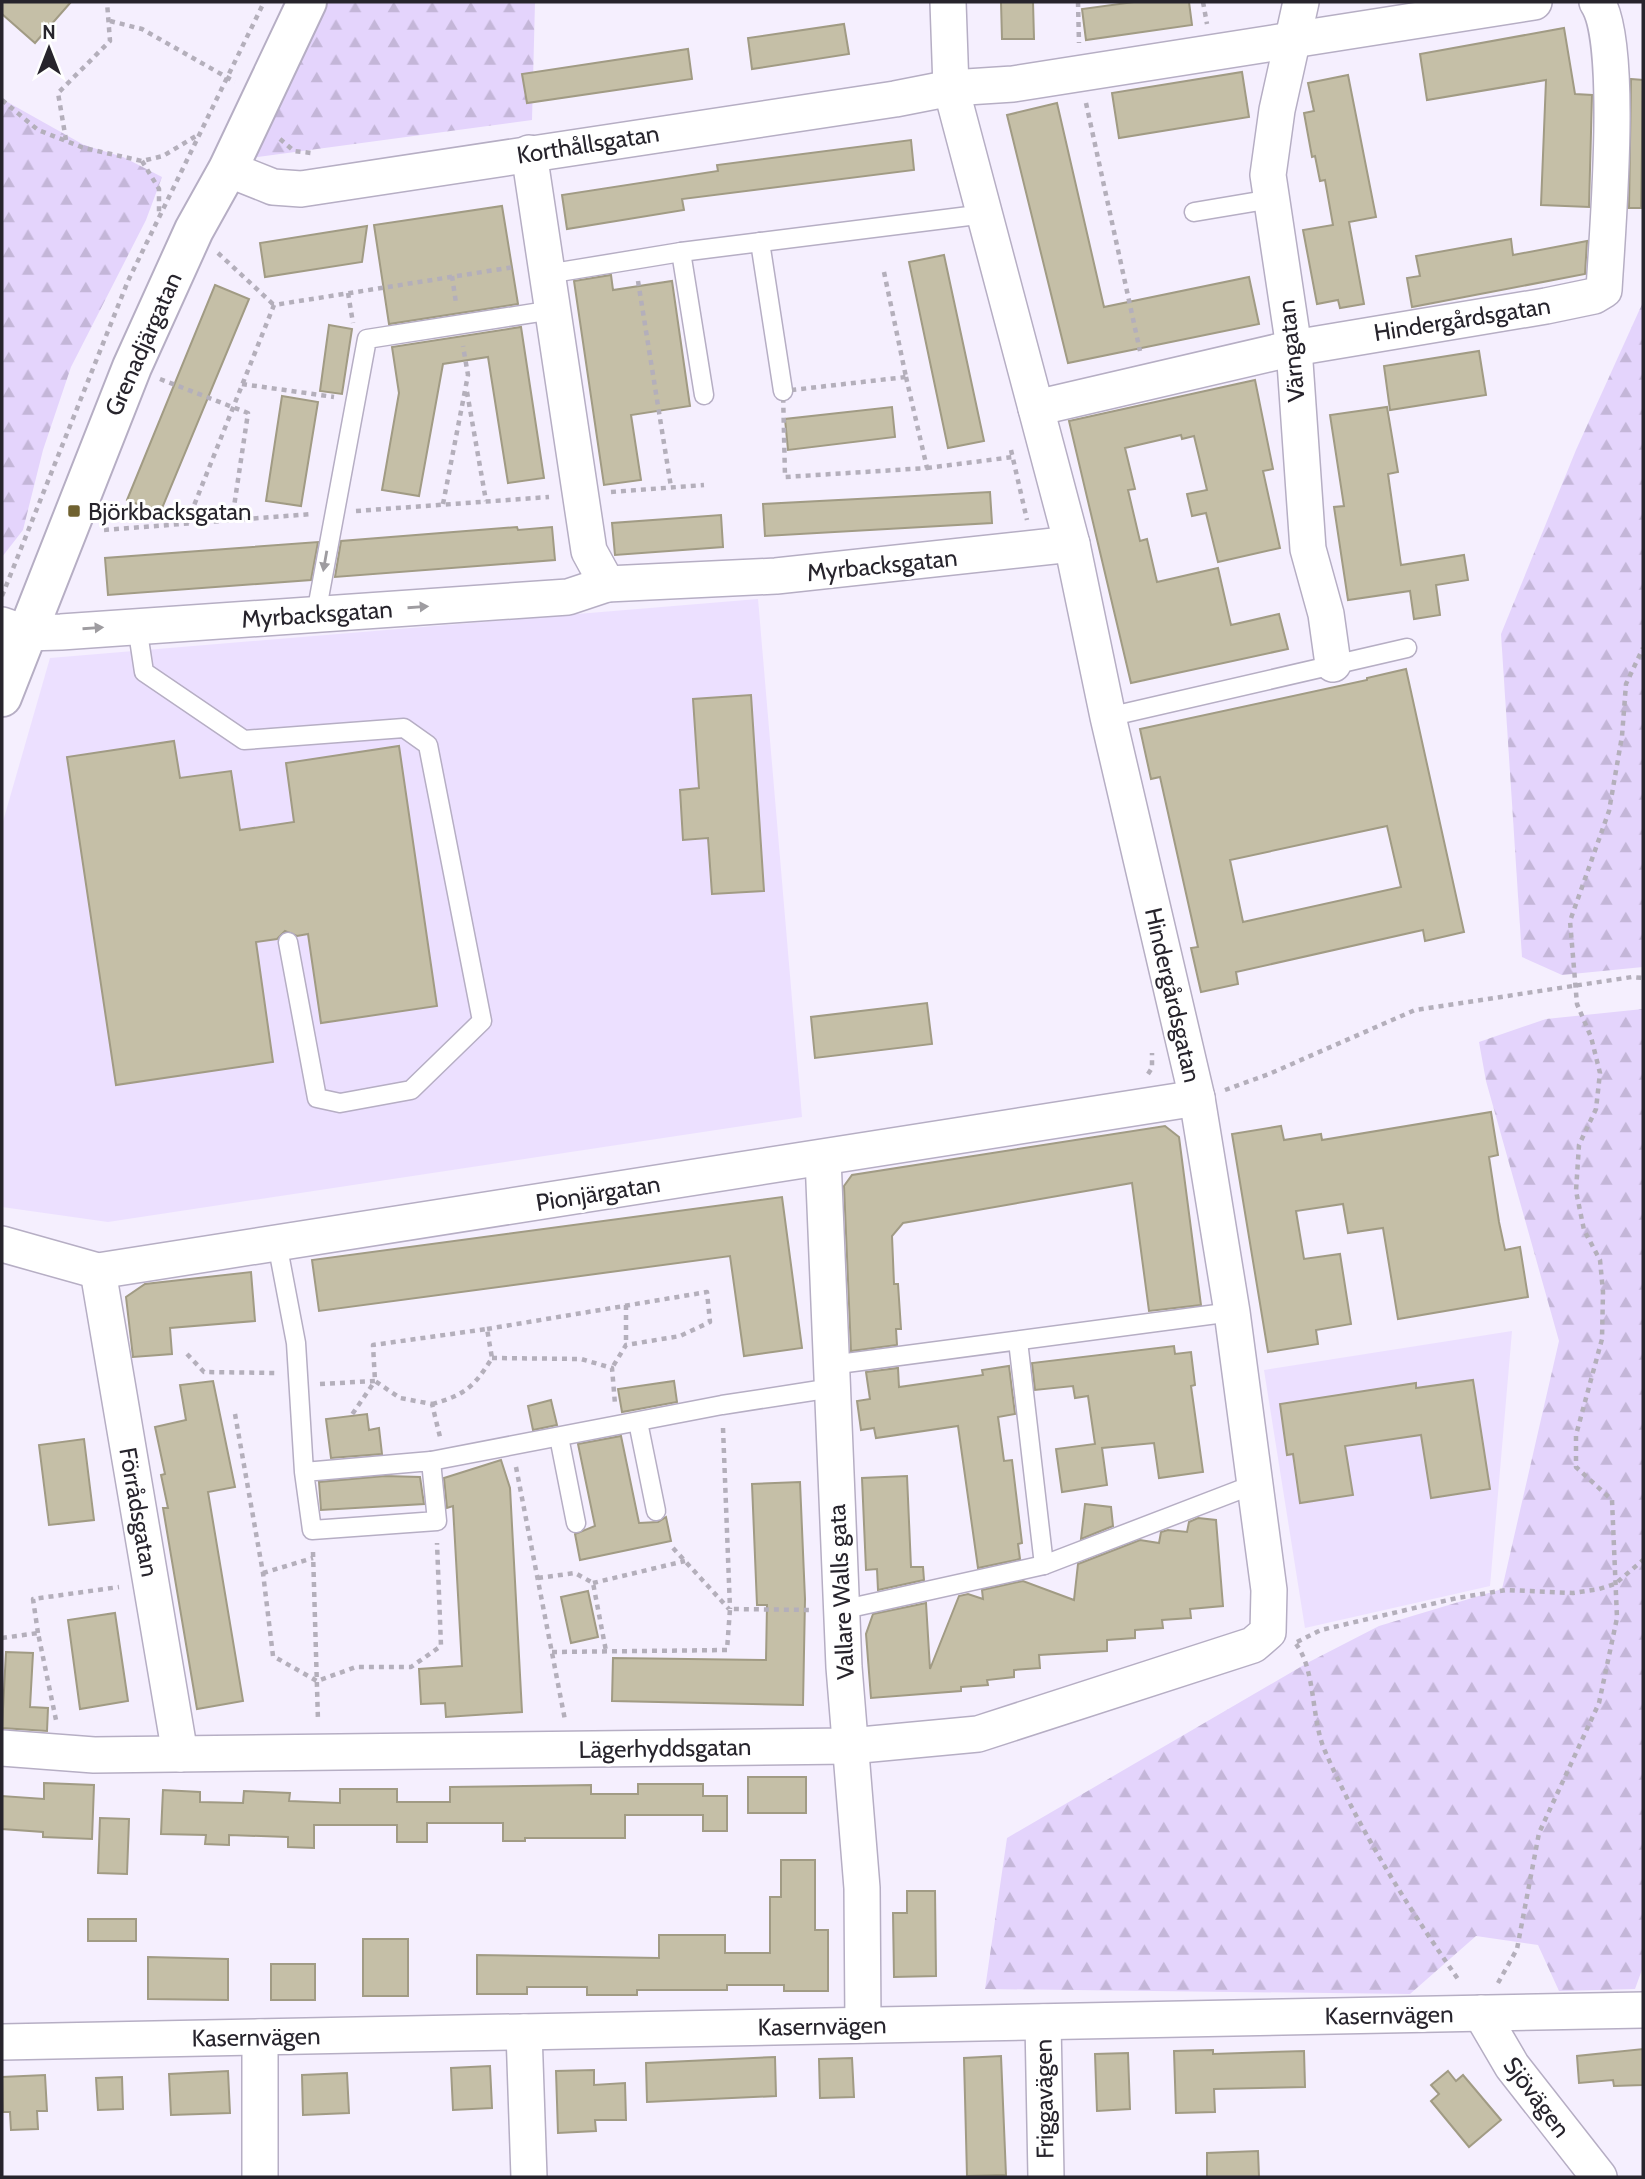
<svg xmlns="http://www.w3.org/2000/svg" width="1645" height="2179" viewBox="0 0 1645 2179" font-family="Cabin,sans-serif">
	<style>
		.built { fill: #ece0ff }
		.forest { fill: url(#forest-firs) }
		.building { fill: #c5bfa7; stroke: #a19b84; stroke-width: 2; fill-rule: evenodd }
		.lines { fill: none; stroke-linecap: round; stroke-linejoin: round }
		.service-casing { stroke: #b6aec4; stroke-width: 21 }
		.minor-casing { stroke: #b6aec4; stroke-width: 38 }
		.tertiary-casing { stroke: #b6aec4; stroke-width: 42 }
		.path { stroke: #b4afbb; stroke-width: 4.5; stroke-dasharray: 5 5; stroke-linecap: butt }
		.service { stroke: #fff; stroke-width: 18 }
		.minor { stroke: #fff; stroke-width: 35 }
		.tertiary { stroke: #fff; stroke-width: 38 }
		.oneway { fill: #9e9ca0 }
		.poi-dot { fill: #706230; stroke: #fff; stroke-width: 2.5 }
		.labels { text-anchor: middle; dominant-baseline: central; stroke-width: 6; stroke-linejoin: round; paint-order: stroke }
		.street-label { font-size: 24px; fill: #27242c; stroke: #fff }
		.poi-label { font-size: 24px; fill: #27242c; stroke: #fff; text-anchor: start }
	</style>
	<defs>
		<pattern id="forest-firs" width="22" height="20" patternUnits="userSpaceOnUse" patternTransform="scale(1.75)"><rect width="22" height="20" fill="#e4d4fc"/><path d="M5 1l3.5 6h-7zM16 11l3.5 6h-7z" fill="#c4b6d8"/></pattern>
	</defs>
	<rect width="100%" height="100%" fill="#f5effe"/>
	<g class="built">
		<path d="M758,599l44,518 -694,105 -106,-15v-382l48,-167z"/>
		<path d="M1512,1331l-22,255 -185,42 -41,-258z"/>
	</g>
	<g class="forest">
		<path d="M318,2h217l-3,118 -289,39z"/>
		<path d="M2,99l82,46 39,12 39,20 -16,43 -75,147 -28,83 -20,80 -21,27z"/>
		<path d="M1643,302v665l-81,8 -40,-18 -21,-323 75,-184z"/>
		<path d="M1643,1009v958l-8,22 -76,2 -21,-46 -62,-9 -66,58 -425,-5 22,-151 302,-176 70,-36 123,-37 57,-248 -73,-260 -7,-39 67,-23z"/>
	</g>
	<g class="building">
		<path d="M2,2h69l-36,41 -33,-29z"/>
		<path d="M1001,2h32l1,37h-32z"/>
		<path d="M1134,2h55l3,23 -106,15 -4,-31z"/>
		<path d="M844,24l5,30 -97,15 -4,-31z"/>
		<path d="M1564,28l11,66 17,1 -3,112 -48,-2 5,-125 -119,20 -7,-46z"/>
		<path d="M688,49l4,30 -165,24 -5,-29z"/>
		<path d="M1242,72l7,45 -130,21 -7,-45z"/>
		<path d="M1348,75l28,142 -27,5 15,82 -24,4 -2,-8 -21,4 -14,-74 30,-5 -8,-45 -5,1 -5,-25 -3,1 -8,-44 10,-2 -6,-28z"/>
		<path d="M1631,79l12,1 -2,128h-12z"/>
		<path d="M1057,103l47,204 145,-30 10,47 -191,39 -61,-248z"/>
		<path d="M911,140l3,30 -232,29 2,11 -117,19 -5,-34 156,-24 -1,-6z"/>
		<path d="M502,206l16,98 -129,20 -15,-99z"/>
		<path d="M367,226l-5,36 -97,15 -5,-34z"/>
		<path d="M1511,239l2,16 74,-14 -2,33 -173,33 -5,-29 13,-2 -4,-20z"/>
		<path d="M944,255l40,186 -36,7 -39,-186z"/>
		<path d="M611,275l2,15 59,-9 18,125 -59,9 10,65 -37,5 -30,-204z"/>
		<path d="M215,285l34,14 -89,214 -33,-13z"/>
		<path d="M329,325l23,4 -10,65 -22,-3z"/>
		<path d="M521,327l23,151 -36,5 -20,-126 -45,7 -24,132 -37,-6 17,-97 -7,-46z"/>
		<path d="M1479,351l7,44 -96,15 -6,-44z"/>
		<path d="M1255,380l18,89 -10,2 17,77 -62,14 -12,-49 -14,3 -5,-22 20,-4 -13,-54 -12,3 -1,-4 -56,13 10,41 -7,1 12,51 7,-2 10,43 61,-14 13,57 48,-11 9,35 -157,34 -62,-262z"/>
		<path d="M282,396l36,6 -17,104 -35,-5z"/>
		<path d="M892,407l3,30 -107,13 -3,-31z"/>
		<path d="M1387,407l11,65 -10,2 13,91 63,-10 4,25 -32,5 4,30 -26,4 -4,-28 -62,9 -14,-93 10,-1 -14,-91z"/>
		<path d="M990,492l2,31 -227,13 -2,-32z"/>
		<path d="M721,515l2,32 -108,8 -3,-32z"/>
		<path d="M517,527l1,3 34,-3 3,33 -220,17 6,-36z"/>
		<path d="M318,542l-7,38 -203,15 -3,-37z"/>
		<path d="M1406,669l58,263 -39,9 -2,-11 -187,42 2,12 -37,8 -10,-44 7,-1 -38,-170 -9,2 -11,-50 227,-49v-2zM1387,826l14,61 -158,35 -13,-62z"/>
		<path d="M751,695l13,196 -52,3 -4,-56 -25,2 -3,-50 19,-2 -6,-89z"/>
		<path d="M174,741l6,37 51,-7 9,59 54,-8 -8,-59 113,-17 38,260 -116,17 -13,-89 -11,2 -12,-5 -8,8 -21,3 17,120 -157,23 -49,-328z"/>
		<path d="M927,1003l5,41 -117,14 -4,-41z"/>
		<path d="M1491,1112l7,43 -9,2 10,65 6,28 15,-3 8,50 -130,22 -15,-91 -35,5 -5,-29 -47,7 8,48 36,-5 11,70 -35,6 2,14 -50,8 -36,-218 49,-8 3,14 37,-6 1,6z"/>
		<path d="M1165,1126l14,11 22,168 -52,6 -17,-128 -229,40 -11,13 2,48h4l3,45h-5l1,16 -46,6 -7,-165 8,-11z"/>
		<path d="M782,1197l20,151 -58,8 -14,-100 -411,55 -7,-51z"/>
		<path d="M251,1272l4,49 -85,7 2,26 -39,3 -7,-60 19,-13z"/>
		<path d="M1174,1346l1,8 16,-2 4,33 -4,1 12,86 -44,6 -5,-35 -52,5 5,37 -45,7 -6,-43 39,-5 -7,-48 -13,2 -2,-12 -38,4 -3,-27z"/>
		<path d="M1009,1366l6,48 -17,3 6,44 8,-1 10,83 -4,1 2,15 -42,9 -20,-142 -82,12 -2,-10 -13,2 -4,-29 13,-2 -4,-27 32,-4 1,19 84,-12 -1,-5z"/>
		<path d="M1473,1380l17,109 -59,9 -10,-63 -76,11 8,49 -53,8 -7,-49 -6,1 -7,-51 136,-21v5z"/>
		<path d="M213,1381l22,106 -27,5 35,209 -46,8 -34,-201h5l-7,-33 4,-1 -10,-47 31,-7 -6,-35z"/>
		<path d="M674,1381l3,21 -55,10 -4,-23z"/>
		<path d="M551,1400l6,25 -24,5 -5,-24z"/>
		<path d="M367,1414l2,16 10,-2 3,26 -51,4 -5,-39z"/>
		<path d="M621,1436l18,87 19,-1 8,-5 5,24 -91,19 -5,-26 20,-8 -17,-82z"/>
		<path d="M84,1439l10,81 -45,5 -10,-80z"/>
		<path d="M501,1460l9,28 12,224 -76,5 -1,-14 -24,1 -2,-35 43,-3 -9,-160 -6,2 -3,-30z"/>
		<path d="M385,1476l35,1 4,27 -103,6 -2,-28z"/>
		<path d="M907,1476l4,91h12l1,13 -46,10 -1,-21 -11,1 -4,-92z"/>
		<path d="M800,1482l5,117 -2,106 -191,-4 1,-43 153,2 1,-55h-10l-5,-121z"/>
		<path d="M1085,1504l26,3 2,19 -32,13z"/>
		<path d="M1198,1518l18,2 7,86 -33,3 1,9 -29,2 1,8 -28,2v8l-28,2v11l-68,4 1,13 -26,2v7l-27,3 1,5 -27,2v4l-90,7 -5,-64 7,-20 53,-11 4,66 29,-73 9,-2 15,5 -1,-9 41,-9 51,19 4,-36 62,-24 19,3 2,-11 7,-2 19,2 2,-10z"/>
		<path d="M588,1591l10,46 -27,6 -10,-46z"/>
		<path d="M115,1613l13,88 -48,8 -12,-89z"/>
		<path d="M6,1652l27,1 -3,54 18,1 -1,23 -45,-3z"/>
		<rect x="748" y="1777" width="58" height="36"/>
		<path d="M44,1783l50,2 -2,54 -49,-2v-5l-41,-3v-33l42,3z"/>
		<path d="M638,1784h65v12h24v35h-24v-16h-78v23h-100v3h-22v-18h-76v19h-30v-17h-83v23l-26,-1v-10l-59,-2v10l-24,-1 1,-9 -45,-1 2,-44 37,2v10l43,1 1,-12 46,2 -1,8 51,2v-14h57v13h53v-15l141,-2v9h47z"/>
		<path d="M100,1818l29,1 -2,55 -29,-1z"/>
		<path d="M781,1860h34v70h13v61h-44v-6h-57v5h-90v5h-50v-8h-60v7h-50v-39l182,3v-23h66v18h45v-56h11z"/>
		<path d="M907,1891h28l1,85 -42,1 -1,-64h14z"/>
		<rect x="88" y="1919" width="48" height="22"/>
		<rect x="363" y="1939" width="45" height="57"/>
		<path d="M148,1957l80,2v41l-80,-1z"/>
		<rect x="271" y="1964" width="44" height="36"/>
		<path d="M1643,2049v36l-29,1 -1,-6 -34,3 -2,-27z"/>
		<path d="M1213,2050v4l91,-3 1,36 -91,2 1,23 -39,1 -2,-62z"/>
		<path d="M1128,2053l2,56 -33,2 -2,-57z"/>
		<path d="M1001,2056l5,119 -39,1 -3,-118z"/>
		<path d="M775,2057l1,39 -129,6 -1,-39z"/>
		<path d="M852,2058l2,39 -34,1 -1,-39z"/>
		<path d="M490,2066l2,42 -39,2 -2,-42z"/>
		<path d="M594,2070v15l31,-2 1,37h-31l1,11 -38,2 -2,-62z"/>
		<path d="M228,2071l2,42 -59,2 -2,-41z"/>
		<path d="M1448,2071l8,10 7,-6 38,45 -32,27 -38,-46 8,-7 -8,-9z"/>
		<path d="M347,2073l2,40 -46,2 -1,-40z"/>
		<path d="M45,2075l2,36h-10l1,18 -27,1 -1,-18h-7l-1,-35z"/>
		<path d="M122,2077l1,32 -25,1 -2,-32z"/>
		<path d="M1258,2151l1,26h-52v-24z"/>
	</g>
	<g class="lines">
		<g class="service-casing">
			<g id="service">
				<path d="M1194,212l77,-13"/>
				<path d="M760,242l23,149"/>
				<path d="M681,252l304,-38"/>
				<path d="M547,274l134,-22 23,143"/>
				<path d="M316,614l51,-275 186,-29"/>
				<path d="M137,626l7,46 100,68 160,-12 24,17 54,276 -71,69 -71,13 -23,-5 -29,-156"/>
				<path d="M1108,717l299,-69"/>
				<path d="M277,1243l19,100 8,129 127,-11 6,60 -125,9 -8,-58"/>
				<path d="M1018,1341l26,224"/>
				<path d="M831,1365l401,-53"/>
				<path d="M638,1422l18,89"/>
				<path d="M559,1437l17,86"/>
				<path d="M431,1461l291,-56 110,-17"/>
				<path d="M841,1610l203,-45 211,-81"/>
			</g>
		</g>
		<g class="minor-casing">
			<g id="minor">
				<path d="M1301,2l-24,108 -9,65 26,173 14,201 18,65 7,50"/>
				<path d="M529,153l60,398 18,33 169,-8 296,-32"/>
				<path d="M228,169l45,18 28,2 594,-90 56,-11 62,-4 521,-82"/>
				<path d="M1036,408l258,-60 252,-42 48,-10 10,-6c3,-55 20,-248 -7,-288"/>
				<path d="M2,625l23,8 36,-1 507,-35 39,-13"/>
				<path d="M823,1158l21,509 18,221 1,137"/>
				<path d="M2,1244l96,27 1099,-173"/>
				<path d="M98,1271l82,483"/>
				<path d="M2,1748l92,7 756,-9 128,-12 275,-89 15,-13 1,-42 -37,-278 -35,-214 -89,-381 -36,-173 -121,-456 -3,-86"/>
				<path d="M1481,2013l31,53 87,111"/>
				<path d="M1043,2022l3,155"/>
				<path d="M524,2032l5,145"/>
				<path d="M260,2037v140"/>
				<path d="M2,2042l1641,-32"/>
			</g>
		</g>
		<g class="tertiary-casing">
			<path id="tertiary" d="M2,697l130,-330 62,-137 34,-61 79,-167"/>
		</g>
		<g class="path">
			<path d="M1078,2l1,41"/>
			<path d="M1203,2l4,22"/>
			<path d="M110,21l32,8 93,53"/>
			<path d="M2,100l36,30 46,18 58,13 21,-5 33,-20"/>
			<path d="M1086,103l54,248"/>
			<path d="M280,139l14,12 17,2"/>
			<path d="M66,140l-8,-47 52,-52 -3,-39"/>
			<path d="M142,161l17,28v23"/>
			<path d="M218,253l56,52"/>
			<path d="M884,272l22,105"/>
			<path d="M452,276l4,27"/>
			<path d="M638,281l33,206"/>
			<path d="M348,293l5,30"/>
			<path d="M906,377l21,91 -142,9 -2,-86z"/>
			<path d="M160,379l88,34 -16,107"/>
			<path d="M242,384l92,13"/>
			<path d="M467,392l19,109"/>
			<path d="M1011,450l16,70"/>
			<path d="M927,468l86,-11"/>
			<path d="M611,492l93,-7"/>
			<path d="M443,504l25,-129 -5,-29"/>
			<path d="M356,511l193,-14"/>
			<path d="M187,523l87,-218 240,-38"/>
			<path d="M104,530l208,-16"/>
			<path d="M2,596l126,-315 136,-279"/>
			<path d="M1148,1074l4,-6v-15"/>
			<path d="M1225,1090l44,-16 146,-64 217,-33 11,1"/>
			<path d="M626,1305v40"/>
			<path d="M487,1329l220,-37 3,30 -30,14 -54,9 -14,23"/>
			<path d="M187,1354l17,18 73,1"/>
			<path d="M492,1358l89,1 31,9 3,36"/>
			<path d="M320,1384l55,-3 -24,35"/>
			<path d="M432,1404c33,-9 42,-17 60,-46l-5,-29 -114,16 2,36 25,17 32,6 8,33"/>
			<path d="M235,1414l28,159 10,83 44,25 39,-14h55l30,-21 -4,-103"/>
			<path d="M723,1428l7,181"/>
			<path d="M516,1467l49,253"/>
			<path d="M673,1548l56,61"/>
			<path d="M313,1552l5,169"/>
			<path d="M263,1573l50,-15"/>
			<path d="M538,1578l37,-5 18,10 13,68"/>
			<path d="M593,1583l92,-22"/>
			<path d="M38,1633l-5,-34 86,-12"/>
			<path d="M2,1638l36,-5 18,87"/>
			<path d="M1297,1642l24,-12 136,-32 49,-8 67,3 26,-4 16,-5 28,-24"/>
			<path d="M1296,1644c20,26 15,76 29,107 35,81 85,159 135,231"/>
			<path d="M552,1652l175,-2 3,-41 80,1"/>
			<path d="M1498,1983l19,-34 22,-116 60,-130 18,-85 -5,-118 -36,-33v-32l26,-96 1,-47 -3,-32 -16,-30 -8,-39 3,-46 17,-36 4,-36 -9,-36 -14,-33 -7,-83 39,-110 13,-75 4,-52 17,-36"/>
		</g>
		<use href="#service" class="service"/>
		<use href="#minor" class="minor"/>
		<use href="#tertiary" class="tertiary"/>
	</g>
	<defs><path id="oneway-solid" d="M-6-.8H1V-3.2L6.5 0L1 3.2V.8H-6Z" transform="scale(1.75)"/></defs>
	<g class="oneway">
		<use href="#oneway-solid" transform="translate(325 561) rotate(100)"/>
		<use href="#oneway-solid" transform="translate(418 607) rotate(-4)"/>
		<use href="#oneway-solid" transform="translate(93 628) rotate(-4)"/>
	</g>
	<rect class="poi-dot" x="67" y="504" width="14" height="14" rx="3.5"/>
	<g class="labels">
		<g class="street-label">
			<text transform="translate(588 144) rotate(-9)">Korthållsgatan</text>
			<text transform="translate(1462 319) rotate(-9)">Hindergårdsgatan</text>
			<text transform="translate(143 344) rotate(-66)">Grenadjärgatan</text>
			<text transform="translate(1291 351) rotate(-96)">Värngatan</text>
			<text transform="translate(882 565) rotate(-6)">Myrbacksgatan</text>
			<text transform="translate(317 614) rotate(-4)">Myrbacksgatan</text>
			<text transform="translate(1173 995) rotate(77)">Hindergårdsgatan</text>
			<text transform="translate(598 1193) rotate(-9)">Pionjärgatan</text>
			<text transform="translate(139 1512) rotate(80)">Förrådsgatan</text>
			<text transform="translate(841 1592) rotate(-93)">Vallare Walls gata</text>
			<text transform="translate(665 1748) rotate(-1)">Lägerhyddsgatan</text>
			<text transform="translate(1389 2015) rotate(-1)">Kasernvägen</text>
			<text transform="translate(822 2026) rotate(-1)">Kasernvägen</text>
			<text transform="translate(256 2037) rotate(-1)">Kasernvägen</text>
			<text transform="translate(1537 2097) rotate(53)">Sjövägen</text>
			<text transform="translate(1044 2099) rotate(-91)">Friggavägen</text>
		</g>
		<g class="poi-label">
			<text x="88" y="511">Björkbacksgatan</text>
		</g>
	</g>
	<rect width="1645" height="2179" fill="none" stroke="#27242c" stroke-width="7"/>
	<g transform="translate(49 49)" stroke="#ffffff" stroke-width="5" paint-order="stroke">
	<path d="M0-5L12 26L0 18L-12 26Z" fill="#27242c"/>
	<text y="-10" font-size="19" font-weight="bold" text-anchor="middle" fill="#27242c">N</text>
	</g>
</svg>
